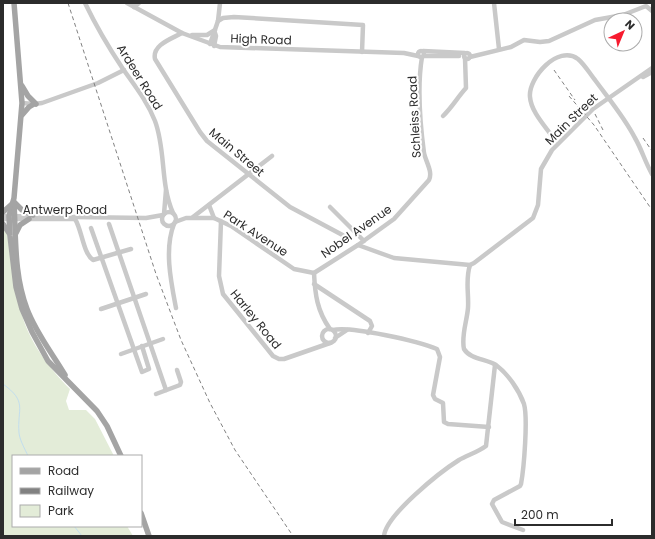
<svg xmlns="http://www.w3.org/2000/svg" width="655" height="539" viewBox="0 0 655 539" font-family="Poppins,sans-serif">
	<style>
		.green { fill: #e3ecd8 }
		.lines { fill: none; stroke-linecap: round; stroke-linejoin: round }
		.stream { stroke: #c2deee; stroke-width: 1 }
		.minor { stroke: #c9c9c9; stroke-width: 4.5 }
		.major { stroke: #a4a4a4; stroke-width: 5.5 }
		.rail { stroke: #818181; stroke-width: 1; stroke-dasharray: 4 3; stroke-linecap: butt }
		.labels { text-anchor: middle; dominant-baseline: central; stroke-width: 4; stroke-linejoin: round; paint-order: stroke }
		.street-label { font-size: 12px; fill: #2c2c2c; stroke: #fff }
	</style>
	<rect width="100%" height="100%" fill="#fff"/>
	<path class="green" d="M3,227l4,6c5,27 7,56 15,82 8,28 28,54 48,74l-4,12 3,9h17l9,9 19,37h-101v70h114l6,10h-130z"/>
	<g class="lines">
		<g class="stream">
			<path d="M3,384c25,18 14,24 16,49 1,8 6,16 9,23"/>
			<path d="M74,526l8,10"/>
		</g>
		<g class="minor">
			<path d="M85,3c11,23 24,45 38,66 12,17 24,32 32,52 11,29 5,63 18,92"/>
			<path d="M127,3l55,30 38,14 184,6 14,3"/>
			<path d="M494,3l5,46"/>
			<path d="M134,7l5,-4"/>
			<path d="M218,21l5,-3 11,-1 129,8 -1,27"/>
			<path d="M182,33c-11,6 -30,12 -27,26l45,73 7,9 83,66 60,32"/>
			<path d="M192,35h15l8,-5"/>
			<path d="M210,44l8,-23 2,-18"/>
			<path d="M214,46l2,-10 -1,-3"/>
			<circle cx="421" cy="54" r="3"/>
			<path d="M423,51l42,2"/>
			<circle cx="467" cy="56" r="3"/>
			<path d="M424,56h35"/>
			<path d="M470,57l41,-10 13,-7 16,2 9,-1 46,-21 28,-5 23,-9 6,5"/>
			<path d="M643,77l9,-5"/>
			<path d="M22,103l12,1 8,-1 56,-20 26,-13"/>
			<path d="M443,116c10,-10 14,-18 23,-28l-1,-30"/>
			<path d="M554,139c-8,-12 -23,-27 -24,-42 -2,-19 28,-53 48,-38 7,6 12,15 17,21 14,19 30,38 40,58 7,12 10,24 17,36"/>
			<path d="M209,205l5,13"/>
			<path d="M330,207l34,34"/>
			<circle cx="169" cy="219" r="7"/>
			<path d="M164,214l2,-24"/>
			<path d="M3,216l143,2 17,-3"/>
			<path d="M193,217l79,-61"/>
			<path d="M3,219h72"/>
			<path d="M75,219c7,11 8,34 18,41l38,-11"/>
			<path d="M221,221l-2,55 4,18 50,62 6,3h5l46,-16"/>
			<path d="M175,222l11,-4h28l17,8 63,43 20,4"/>
			<path d="M109,224l57,166"/>
			<path d="M174,224c-10,25 -3,58 2,84"/>
			<path d="M91,228l51,144 7,-3 -7,-23"/>
			<path d="M358,245l36,13 76,7 4,-2 59,-45 5,-13 3,-36 11,-19 41,-41 59,-41"/>
			<path d="M470,265c-5,15 -1,28 -2,43 -1,13 -7,28 -4,41 6,10 22,10 32,16 12,9 23,25 28,39 4,14 0,64 -3,80l-1,2 -26,14 -2,4 10,18 21,8"/>
			<path d="M314,273l44,-28 36,-26 35,-39c4,-8 -3,-18 -5,-27 -4,-30 -7,-66 -2,-96"/>
			<path d="M314,273c1,21 3,38 16,56"/>
			<path d="M314,284l56,37 2,5 -4,7"/>
			<path d="M101,309l45,-15"/>
			<circle cx="329" cy="336" r="7"/>
			<path d="M333,330c18,-4 85,11 104,19l3,8 -7,38 2,4 8,4 1,19 4,2 41,3"/>
			<path d="M335,338l12,-8"/>
			<path d="M121,354l42,-15"/>
			<path d="M156,394l24,-9 1,-3 -4,-12"/>
			<path d="M384,536c2,-21 56,-64 75,-76 9,-5 19,-8 27,-14l9,-81"/>
		</g>
		<g class="major">
			<path d="M14,3l8,100 -8,95 -5,18 1,20 6,51 6,22 10,23 16,29 49,50 10,15 14,30"/>
			<path d="M22,86l6,10 8,8"/>
			<path d="M22,115l7,-8 5,-3"/>
			<path d="M14,202l8,8 11,5"/>
			<path d="M14,203c2,36 0,72 13,106 9,24 25,44 38,66"/>
			<path d="M3,212l9,-8"/>
			<path d="M3,224l6,9"/>
			<path d="M16,233l4,-8 9,-6"/>
			<path d="M141,513l8,23"/>
		</g>
		<g class="rail">
			<path d="M68,3l88,271 25,66 29,63 25,47 58,86"/>
			<path d="M554,70l21,30"/>
			<path d="M569,96l25,29 58,85"/>
			<path d="M595,114l8,16"/>
			<path d="M643,138l9,13"/>
		</g>
	</g>
	<g class="labels">
		<g class="street-label">
			<text transform="translate(261 39) rotate(2)">High Road</text>
			<text transform="translate(140 77) rotate(58)">Ardeer Road</text>
			<text transform="translate(414 117) rotate(-93)">Schleiss Road</text>
			<text transform="translate(571 119) rotate(-44)">Main Street</text>
			<text transform="translate(237 152) rotate(40)">Main Street</text>
			<text x="65" y="209">Antwerp Road</text>
			<text transform="translate(356 231) rotate(-35)">Nobel Avenue</text>
			<text transform="translate(256 233) rotate(33)">Park Avenue</text>
			<text transform="translate(256 319) rotate(51)">Harley Road</text>
		</g>
	</g>
	<rect width="655" height="539" fill="none" stroke="#2c2c2c" stroke-width="8"/>
	<rect x="12" y="455" width="130" height="72" fill="#ffffff" stroke="#ababab"/>
	<rect x="20" y="468" width="20" height="6" fill="#a4a4a4" stroke="#ababab"/>
	<text x="48" y="475" font-size="12" fill="#2c2c2c">Road</text>
	<rect x="20" y="488" width="20" height="6" fill="#818181" stroke="#ababab"/>
	<text x="48" y="495" font-size="12" fill="#2c2c2c">Railway</text>
	<rect x="20" y="505" width="20" height="12" fill="#e3ecd8" stroke="#ababab"/>
	<text x="48" y="515" font-size="12" fill="#2c2c2c">Park</text>
	<g transform="translate(623 32) rotate(44)"><circle r="19" fill="#ffffff" stroke="#ababab"/>
	<path d="M0-3L7 15L0 10L-7 15Z" fill="#f71b2f"/>
	<text y="-6" font-size="11" font-weight="bold" text-anchor="middle" fill="#2c2c2c">N</text>
	</g>
	<path d="M515 519v6h97v-6" fill="none" stroke="#2c2c2c" stroke-width="2"/>
	<text x="521" y="519" font-size="12" fill="#2c2c2c" stroke="#ffffff" stroke-width="3" paint-order="stroke">200 m</text>
</svg>
